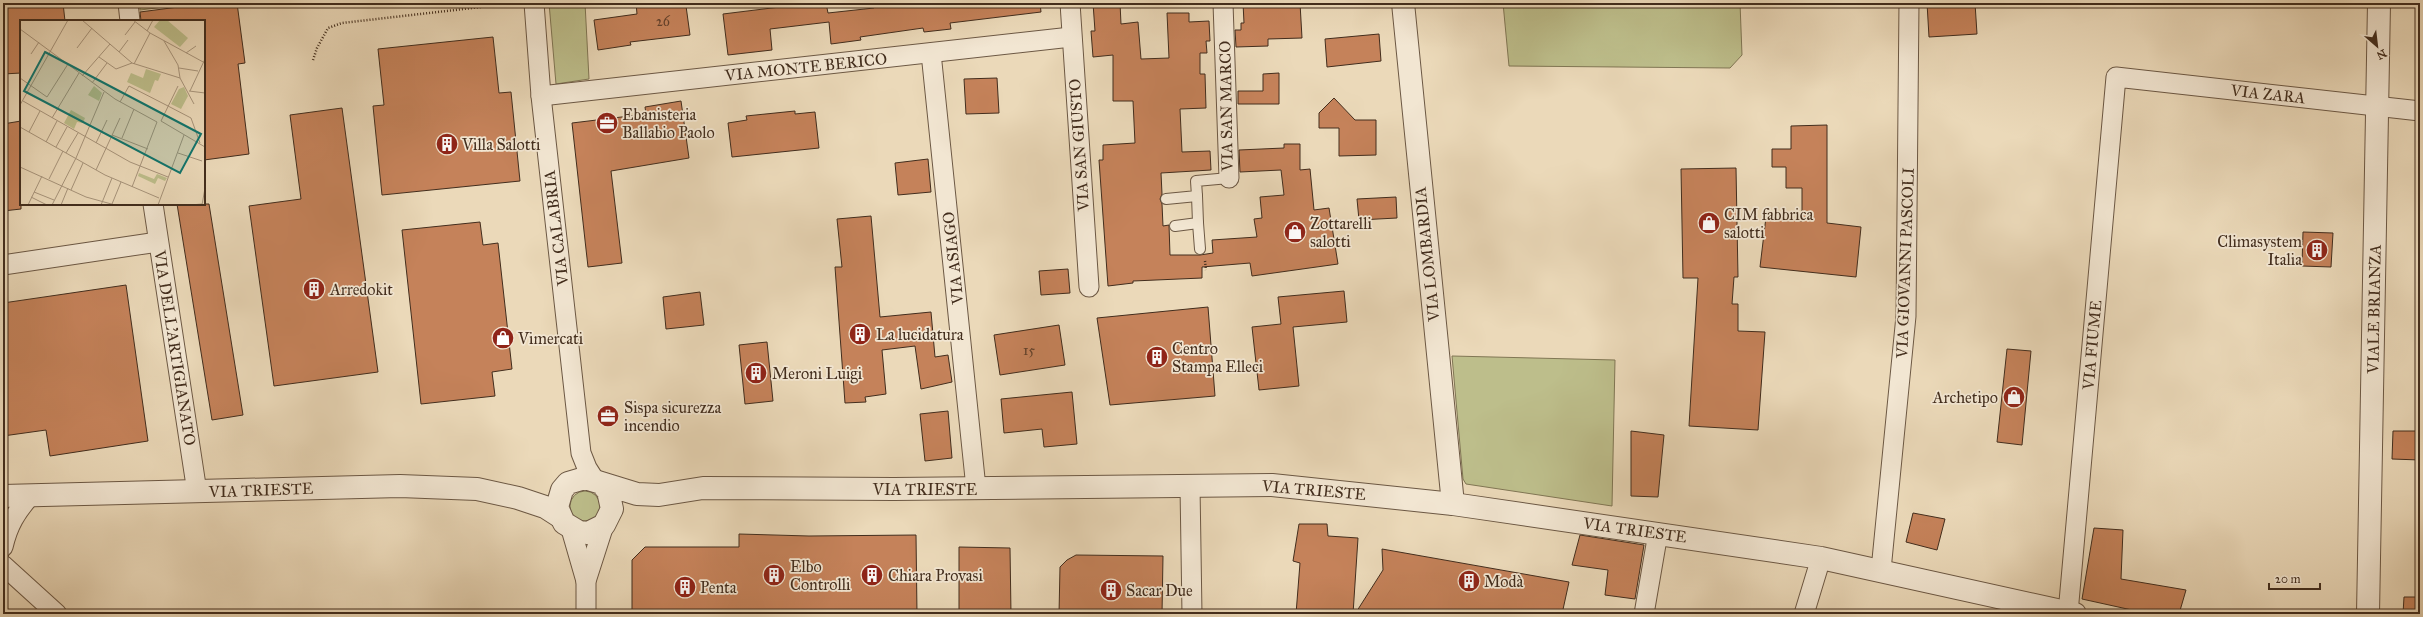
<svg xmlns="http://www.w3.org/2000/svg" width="2423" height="617" viewBox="0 0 2423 617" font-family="'IM FELL Great Primer',serif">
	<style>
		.green { fill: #bdbe8b; stroke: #807654 }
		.building { fill: #c5825a; stroke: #422d1d }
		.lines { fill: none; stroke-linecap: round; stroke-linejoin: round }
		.service-casing { stroke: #6c5844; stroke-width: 12 }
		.minor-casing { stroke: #6c5844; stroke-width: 21 }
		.tertiary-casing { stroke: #6c5844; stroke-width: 24 }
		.path { stroke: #422d1d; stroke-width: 2.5; stroke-dasharray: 1 2; stroke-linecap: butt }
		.service { stroke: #f2e6d2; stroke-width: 10 }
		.minor { stroke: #f2e6d2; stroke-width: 19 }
		.tertiary { stroke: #f2e6d2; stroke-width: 22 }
		.labels { text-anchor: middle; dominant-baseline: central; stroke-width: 3.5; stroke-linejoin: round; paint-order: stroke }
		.number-label { font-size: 14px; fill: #63422c }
		.street-label { font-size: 16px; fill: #422d1d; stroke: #f2e6d2 }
		.poi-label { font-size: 16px; fill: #422d1d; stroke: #f2e6d2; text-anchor: start }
		.inset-road { fill: none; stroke: #a7947b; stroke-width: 1 }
		.view { fill: #0f766e; fill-opacity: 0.15; stroke: #0f766e; stroke-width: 2 }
		.inset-edge { fill: none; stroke: #422d1d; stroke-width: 2 }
	</style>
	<rect width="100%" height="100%" fill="#ebd9b9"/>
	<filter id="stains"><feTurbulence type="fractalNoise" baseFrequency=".005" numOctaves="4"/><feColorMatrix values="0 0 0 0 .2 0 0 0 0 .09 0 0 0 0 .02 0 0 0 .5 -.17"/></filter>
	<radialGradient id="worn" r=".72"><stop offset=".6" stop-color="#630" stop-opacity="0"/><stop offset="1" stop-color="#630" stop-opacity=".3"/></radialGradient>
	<g class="green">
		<path d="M140,3h56l-56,7z"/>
		<path d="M549,3h36l4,76 -33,5z"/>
		<path d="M1503,3h237l2,52 -12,13 -221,-2z"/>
		<path d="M1452,356l163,4 -3,146 -146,-22 -3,-5z"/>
		<circle cx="585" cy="506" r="15"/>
	</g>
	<g class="building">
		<path d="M3,3h60l2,18h-44v52l-18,1z"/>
		<path d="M209,3h28l8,60 -7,1 11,90 -45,6v-139h-63l-1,-9z"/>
		<path d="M636,3h43l1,4 6,-1 4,29 -60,7 1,3 -33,5 -4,-30 43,-6z"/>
		<path d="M788,3h38l2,10 46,-5 -1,-5h167l1,9 -91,11 1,6 -27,3 -1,-4 -63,9 1,3 -30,4 -2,-22 -59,7 2,21 -44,5 -5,-41 65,-8z"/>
		<path d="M1093,3h27l1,21 17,-2 3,37 28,-1 -2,-45h22v9l20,-1 1,20h-4l1,12h-7v21h5l1,34 -26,1 2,43 28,-1 1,19 -50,3 1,21 -2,5 2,5 1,22 6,-1 1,30h30l13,-2 -1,-13 45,-3 -3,-18 8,-1 -2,-21 24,-2 -3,-25 -41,2 -1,-22 45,-2v-4h16v26l10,-1 4,41 15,-2 9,56 -86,12 -2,-13 -48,4v11l-69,3v2l-25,3 -9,-126h4v-15l32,-2 -2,-42h-20v-46l-20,2 -2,-26h4z"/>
		<path d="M1243,3h57l2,35 -34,1v7l-32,1 -1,-17h6v-7h3z"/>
		<path d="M1927,3h48l2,31 -48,3z"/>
		<path d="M1379,34l2,27 -54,6 -2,-28z"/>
		<path d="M493,37l6,56 12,-1 9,89 -138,14 -9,-89 11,-1 -6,-56z"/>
		<path d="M1279,73v31h-41v-13h25v-17z"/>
		<path d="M997,78l2,35 -33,1 -2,-35z"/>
		<path d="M1334,98l21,22h21v35l-37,1v-28h-20v-15z"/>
		<path d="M681,101l8,57 -78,13 11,92 -34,4 -16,-144 74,-9 -1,-7z"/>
		<path d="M342,108l36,264 -104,14 -25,-180 52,-7 -11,-84z"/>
		<path d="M795,111v3l20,-2 4,36 -87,9 -4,-34 19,-3 -1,-4z"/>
		<path d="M21,121v88l-18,2v-87z"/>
		<path d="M1827,125v98l34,4 -5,50 -96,-10 6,-50 36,4v-33h-16v-21h-14v-18h19v-23z"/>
		<path d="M928,159l3,33 -33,3 -3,-32z"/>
		<path d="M1736,168l2,109h-4l-2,27h6v27l27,1 -7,98 -69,-4 9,-148h-15l-2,-109z"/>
		<path d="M1396,197l1,21 -38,2 -2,-21z"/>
		<path d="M177,204h32l34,211 -31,5z"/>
		<path d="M871,216l9,101 51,-5 4,45 13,-2 4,27 -31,7 -6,-43 -33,4 4,44 -21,3 1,5 -21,1 -10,-136h7l-5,-48z"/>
		<path d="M480,222l3,23 15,-2 14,126 -20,3 3,24 -74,8 -19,-174z"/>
		<path d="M2303,232l30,1 -2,34 -29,-1z"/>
		<path d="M1068,269l2,24 -29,2 -2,-24z"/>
		<path d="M126,285l22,156 -98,15 -4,-26 -43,6v-133z"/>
		<path d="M1344,291l3,31 -54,5 6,59 -40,4 -7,-63 29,-3 -3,-27z"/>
		<path d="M700,292l4,33 -38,4 -3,-32z"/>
		<path d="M1208,307l7,89 -105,9 -13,-87z"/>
		<path d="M1059,325l6,40 -65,10 -6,-40z"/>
		<path d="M767,342l6,59 -28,3 -6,-59z"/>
		<path d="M2007,349l24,2 -9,94 -25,-3z"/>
		<path d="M1072,392l5,52 -33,3 -2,-18 -38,4 -3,-34z"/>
		<path d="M948,411l4,47 -27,3 -5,-47z"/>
		<path d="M1631,431l33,4 -6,62 -27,-1z"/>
		<path d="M2393,431h27v29l-28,-1z"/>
		<path d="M1913,513l32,6 -8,31 -31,-8z"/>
		<path d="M1299,524h28l1,12 30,2 -5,76h-57l4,-51 -7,-2z"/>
		<path d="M2094,528l29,2 -2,49 65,11 -7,24h-29l-68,-15z"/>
		<path d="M739,534l70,2 107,-1 1,79h-285v-54l13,-13h94z"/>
		<path d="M1580,535l64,10 -9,54 -30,-4 3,-25 -36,-5z"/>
		<path d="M959,547l51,1 1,66h-52z"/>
		<path d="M1382,549l187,33 -7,32h-207l28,-44z"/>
		<path d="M1076,555l87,1 -1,58h-103l1,-47 7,-7z"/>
		<path d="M2404,597h16v17h-17z"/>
	</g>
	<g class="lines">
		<g class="service-casing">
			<g id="service">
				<path d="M1166,199l31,-3 -1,-15 33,-3"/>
				<path d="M1198,223l2,26"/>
				<path d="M1175,226l23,-3 -1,-27"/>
				<path d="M2009,614l4,-14"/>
			</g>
		</g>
		<g class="minor-casing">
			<g id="minor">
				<path d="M128,3l2,18"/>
				<path d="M534,3l7,93 40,357 6,15 7,11"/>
				<path d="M1070,3l19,284"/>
				<path d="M1223,3l6,175"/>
				<path d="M931,53l45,435"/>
				<path d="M541,96l530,-59"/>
				<path d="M153,204l44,288"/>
				<path d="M3,265l155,-23"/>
				<path d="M1190,486l2,128"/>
				<path d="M571,529l15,52"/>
				<path d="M3,547c5,-22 13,-35 28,-52"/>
				<path d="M3,565l54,49"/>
				<path d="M1881,570l25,-254 3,-313"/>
				<path d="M2068,613l48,-536 304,34"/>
				<path d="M586,614v-33l18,-56"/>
				<path d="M1644,614l14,-81"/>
				<path d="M1804,614l17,-56"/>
			</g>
		</g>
		<g class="tertiary-casing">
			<g id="tertiary">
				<path d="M1403,3l50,501"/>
				<path d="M602,484l6,7 4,18 -8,16 -16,8 -9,-1 -15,-9 -7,-16 5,-17 6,-7 17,-5 52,16 22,1 44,-7 191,1 378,-4 181,19 368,54 254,56"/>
				<path d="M3,496l397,-10 77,3 41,9 27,9 14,9"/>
				<path d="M2368,614l11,-611"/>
			</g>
		</g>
		<g class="path">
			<path d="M313,60l4,-12 11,-20 14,-5 174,-20"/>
			<path d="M1205,261l1,9"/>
		</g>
		<use href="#service" class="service"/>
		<use href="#minor" class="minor"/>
		<use href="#tertiary" class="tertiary"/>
	</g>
	<defs>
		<g id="office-disc" transform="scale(1.15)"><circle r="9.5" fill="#8f2418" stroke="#f2e6d2"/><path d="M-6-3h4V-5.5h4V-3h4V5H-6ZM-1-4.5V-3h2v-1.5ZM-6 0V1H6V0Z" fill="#fff"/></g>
		<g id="building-disc" transform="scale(1.15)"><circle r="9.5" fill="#8f2418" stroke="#f2e6d2"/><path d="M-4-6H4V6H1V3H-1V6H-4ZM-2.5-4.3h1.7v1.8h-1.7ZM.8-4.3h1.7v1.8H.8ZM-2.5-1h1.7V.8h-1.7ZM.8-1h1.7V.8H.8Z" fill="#fff"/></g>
		<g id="shop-disc" transform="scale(1.15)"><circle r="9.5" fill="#8f2418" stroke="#f2e6d2"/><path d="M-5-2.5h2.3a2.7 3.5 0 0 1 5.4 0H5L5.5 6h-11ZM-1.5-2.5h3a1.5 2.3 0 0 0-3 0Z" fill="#fff"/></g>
	</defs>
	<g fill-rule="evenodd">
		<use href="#office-disc" x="607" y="123"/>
		<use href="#building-disc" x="447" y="144"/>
		<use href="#shop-disc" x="1709" y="223"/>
		<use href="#shop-disc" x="1295" y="232"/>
		<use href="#building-disc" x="2317" y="250"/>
		<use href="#building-disc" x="314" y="289"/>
		<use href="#building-disc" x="860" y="334"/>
		<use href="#shop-disc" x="503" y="338"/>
		<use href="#building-disc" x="1157" y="357"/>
		<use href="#building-disc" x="756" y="373"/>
		<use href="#shop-disc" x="2014" y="397"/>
		<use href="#office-disc" x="608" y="416"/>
		<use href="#building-disc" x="774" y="575"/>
		<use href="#building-disc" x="872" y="575"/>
		<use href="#building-disc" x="1469" y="581"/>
		<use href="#building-disc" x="685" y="587"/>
		<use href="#building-disc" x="1111" y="590"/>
	</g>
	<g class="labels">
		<g class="number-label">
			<text x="663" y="21">26</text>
			<text x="1029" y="350">15</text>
		</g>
		<g class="street-label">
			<text transform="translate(806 67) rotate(-6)">VIA MONTE BERICO</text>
			<text transform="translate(2268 94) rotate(6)">VIA ZARA</text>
			<text transform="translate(1226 106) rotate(-91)">VIA SAN MARCO</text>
			<text transform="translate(1079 145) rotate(-94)">VIA SAN GIUSTO</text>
			<text transform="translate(556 228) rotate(-97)">VIA CALABRIA</text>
			<text transform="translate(1427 254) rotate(-96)">VIA LOMBARDIA</text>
			<text transform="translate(953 258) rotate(-96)">VIA ASIAGO</text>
			<text transform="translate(1905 263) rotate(-88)">VIA GIOVANNI PASCOLI</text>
			<text transform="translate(2374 309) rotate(-89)">VIALE BRIANZA</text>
			<text transform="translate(2092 345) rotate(-85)">VIA FIUME</text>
			<text transform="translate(175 348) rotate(81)">VIA DELL'ARTIGIANATO</text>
			<text x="925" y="489">VIA TRIESTE</text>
			<text transform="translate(261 490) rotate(-2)">VIA TRIESTE</text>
			<text transform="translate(1314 490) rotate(5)">VIA TRIESTE</text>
			<text transform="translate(1635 530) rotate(8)">VIA TRIESTE</text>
		</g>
		<g class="poi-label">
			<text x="622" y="114">Ebanisteria<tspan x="622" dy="18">Ballabio Paolo</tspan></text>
			<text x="462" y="144">Villa Salotti</text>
			<text x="1724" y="214">CIM fabbrica<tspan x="1724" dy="18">salotti</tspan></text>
			<text x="1310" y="223">Zottarelli<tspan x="1310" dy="18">salotti</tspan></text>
			<text x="2302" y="241" text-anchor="end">Climasystem<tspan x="2302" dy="18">Italia</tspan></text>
			<text x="330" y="289">Arredokit</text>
			<text x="876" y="334">La lucidatura</text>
			<text x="518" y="338">Vimercati</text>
			<text x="1172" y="348">Centro<tspan x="1172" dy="18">Stampa Elleci</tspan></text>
			<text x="772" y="373">Meroni Luigi</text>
			<text x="1998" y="397" text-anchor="end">Archetipo</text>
			<text x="624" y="407">Sispa sicurezza<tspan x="624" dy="18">incendio</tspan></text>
			<text x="790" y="566">Elbo<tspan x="790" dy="18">Controlli</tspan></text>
			<text x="888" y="575">Chiara Provasi</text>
			<text x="1484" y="581">Modà</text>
			<text x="700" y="587">Penta</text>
			<text x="1126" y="590">Sacar Due</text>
		</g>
	</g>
	<g transform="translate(20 20)">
		<rect width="185" height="185" fill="#ebd9b9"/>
		<path d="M140,0h7l21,18 -8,9 -26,-20zM126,49l15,5 -3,7 -3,-1 -5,13 -23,-11 4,-9 12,5zM74,66l8,7 -3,8 -11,-6zM164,67l4,9 -7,13 -10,-5 8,-15zM51,90l14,8 -2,5 -6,-1 -3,7 -10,-6zM119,153l15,6 3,-5 10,4 -2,3 -7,-3 -3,6 -17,-8z" fill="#bdbe8b"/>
		<path class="inset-road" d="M62,0l50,43 48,15M113,0l17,13 55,30M0,9l95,70 42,23 -25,65M127,11l6,-11M105,15l10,-13M144,21l14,24 2,13 14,26M57,28l15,-20M99,32l9,-12M166,33l10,-7M11,34l8,-12M79,37l17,12 16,-6M114,44l16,-31M159,48l19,3M62,56l28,-32M0,58l27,19 21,-33M72,63l15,-20M158,66l-17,35 44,26M169,71l16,2M170,71l15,-32M3,81l107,61 38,15M100,82l9,-16 39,20 23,12 9,25M0,85l48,-85M32,98l27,-45M0,107l85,48 54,23M9,112l11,-21M92,115l36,14M102,118l12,-29M26,122l11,-21M76,123l11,-23M36,127l11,-20M46,133l12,-20M158,133l24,8M0,147l66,30 29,8M76,150l24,-52M29,159l14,-28M51,170l12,-27M14,172l20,8M11,177l16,8M92,184l9,-22M8,185l14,-29M32,185l24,-47 28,-66M41,185l7,-17M81,185l11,-27M138,185l26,-70M170,185l12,-1M182,185l3,-17"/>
		<path class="view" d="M25,32l156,82 -21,39 -156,-82z"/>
		<rect width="185" height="185" class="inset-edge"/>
	</g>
	<rect width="2423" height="617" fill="none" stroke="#ebd9b9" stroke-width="16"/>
	<rect x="4" y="4" width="2415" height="609" fill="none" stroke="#422d1d" stroke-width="2"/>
	<rect x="8" y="8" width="2407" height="601" fill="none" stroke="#422d1d"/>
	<g transform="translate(2377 46) rotate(152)" stroke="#f2e6d2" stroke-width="3" paint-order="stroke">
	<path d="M0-3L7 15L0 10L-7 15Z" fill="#422d1d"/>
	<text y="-6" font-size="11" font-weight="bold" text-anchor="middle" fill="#422d1d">N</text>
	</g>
	<path d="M2269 583v6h51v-6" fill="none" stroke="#422d1d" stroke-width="2"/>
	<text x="2275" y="583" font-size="12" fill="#422d1d" stroke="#f2e6d2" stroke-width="3" paint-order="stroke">20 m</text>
	<rect width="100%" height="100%" filter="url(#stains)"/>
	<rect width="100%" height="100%" fill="url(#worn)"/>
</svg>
